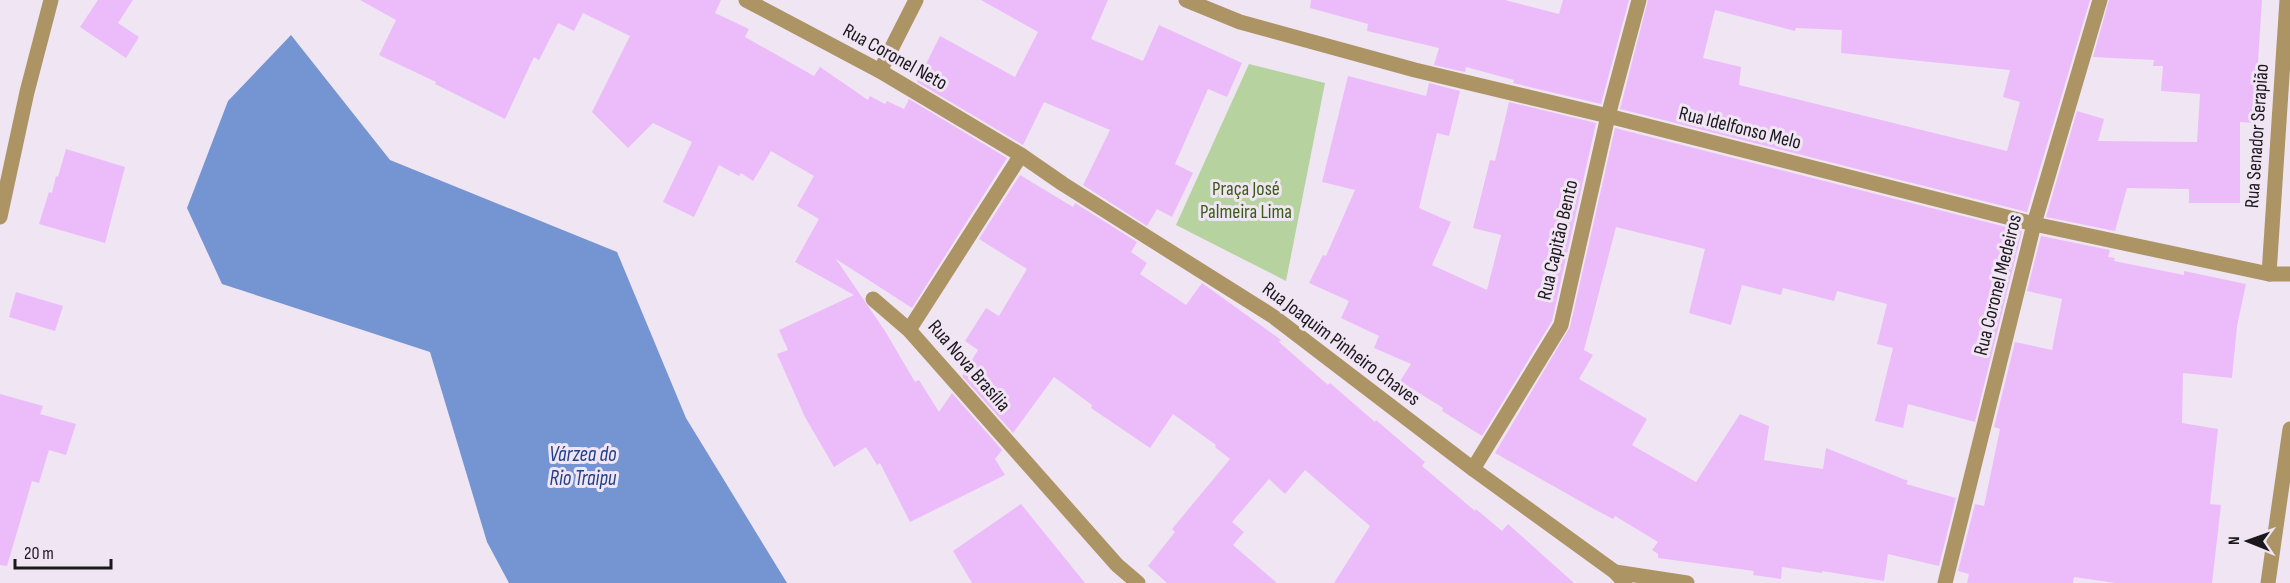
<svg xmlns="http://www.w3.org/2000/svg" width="2290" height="583" viewBox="0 0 2290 583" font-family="'Sofia Sans Condensed',sans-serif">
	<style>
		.green { fill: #b6d39f }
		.water { fill: #7594d2 }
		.building { fill: #ecbcfa; fill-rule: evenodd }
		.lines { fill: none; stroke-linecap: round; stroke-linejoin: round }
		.street { stroke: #ac9464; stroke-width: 15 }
		.labels { text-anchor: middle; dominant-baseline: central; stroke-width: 6; stroke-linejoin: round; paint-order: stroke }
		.street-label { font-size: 20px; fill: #1b171c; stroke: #f0e5f3 }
		.park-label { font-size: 20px; fill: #3b5c17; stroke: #f0e5f3 }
		.water-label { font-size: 21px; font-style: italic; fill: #20418a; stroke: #f0e5f3 }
	</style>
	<rect width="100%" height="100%" fill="#f0e5f3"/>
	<path class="green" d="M1249,64l76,19 -39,198 -110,-56z"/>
	<path class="water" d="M291,35l99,125 227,92 69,166 101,165h-278l-22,-41 -57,-190 -208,-68 -35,-76 41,-107z"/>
	<g class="building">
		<path d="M98,0h35l-15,23 21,14 -13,21 -46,-31z"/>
		<path d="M360,0h361l-6,13 34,16 -4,8 69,39 6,-9 48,33 2,-4 15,8 2,-3 17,8 5,-10 98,59 -95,150 -76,-49 49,72 30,51 4,-2 20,32 13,-19 50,57 -7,9 10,16 -95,47 -30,-59 -3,2 -11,-18 -32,20 -29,-50 -28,-63 11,-4 -9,-20 75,-35 -59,-33 24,-43 -22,-13 17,-30 -43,-25 -18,30 -12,-8 -2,3 -20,-11 -25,52 -31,-15 29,-60 -39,-19 -25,25 -36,-36 38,-76 -47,-23 -9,18 -16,-8 -19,37 -5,-3 -29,62 -70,-35 1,-2 -57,-27 17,-35z"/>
		<path d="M981,0h127l-17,39 52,22 16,-36 83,38 -15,34 -19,-8 -33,75 18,9 -21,44 -15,-8 -10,17 -64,-41 27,-55 -66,-28 -21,43 -106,-63 23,-46 75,41 23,-45z"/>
		<path d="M1311,0h194l54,14 4,-14h66l-28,104 -88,-21 1,-3 -48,-13 -1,5 -31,-7 5,-17 -72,-17 1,-7 -58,-16z"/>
		<path d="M1648,0h442l-63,212 -407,-103zM1715,10l80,21 1,-3 46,2 -1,23 169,17 -7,27 17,5 -13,49 -268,-66 2,-18 -38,-9z"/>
		<path d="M2109,0h153l-8,123 -14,-1v81h-51v-14l-62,-1 -12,43 -69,-14 31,-106 27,8 -6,22 99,1 3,-48 -39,-3 2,-25h-10l1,-6 -61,-3z"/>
		<path d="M1348,76l78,20 3,-13 31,8 -11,45 -12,-3 -18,75 32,14 -19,43 55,25 14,-55 -28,-7 17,-68 5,1 14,-59 87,21 -44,198 -70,115 -40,-25 1,-3 -43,-27 11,-17 -37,-16 5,-12 -38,-18 8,-17 -40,-18 14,-28 3,1 29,-66 -33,-8z"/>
		<path d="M1615,128l407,103 -47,191 -67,-18 -5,24 -28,-7 18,-73 -16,-4 10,-40 -50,-13 -3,10 -51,-13 -2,7 -39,-10 -11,40 -42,-12 16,-64 -89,-22 -32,123 9,5 -14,24 68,40 -15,26 64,37 44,-68 29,12 -5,34 59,9 3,-21 82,33 -2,3 50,14 -17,68 -51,-12 -4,27 -62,-10v2l-40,-6 -1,12 -28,-4 1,-4 -96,-13v-4l-6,-4 6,-8 -43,-26 -2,3 -19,-10 -99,-56 75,-126z"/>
		<path d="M66,149l59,18 -20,76 -66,-19 10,-32 3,1 4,-17 2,1z"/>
		<path d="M1020,175l53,32 2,-4 62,39 -6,10 16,11 -7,11 46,31 16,-22 79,57 -2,2 49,43 2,-2 45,39 1,-2 49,42 -3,4 53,45 1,-2 26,22 6,-7 66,59h-240l36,-57 -65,-56 -20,24 -16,-15 -37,43 12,10 -11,13 44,38h-110l-19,-17 27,-34 -3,-3 58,-70 -15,-12 1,-2 -43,-31 -23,34 -59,-40 1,-3 -38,-28 -41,56 -51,-57 16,-26 -13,-9 21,-33 13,8 28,-47 -48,-30z"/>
		<path d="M2041,236l69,14 -2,7 7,1 -1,3 70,14v-4l62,13 -9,42 -5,52 -49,-5 -1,50 36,6 -8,75 11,1 -9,78h-96l-42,-6 -1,6h-106l2,-9 -11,-3 17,-67 9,2 16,-77 -6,-2 21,-85 37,8 10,-51 -35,-8z"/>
		<path d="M16,292l47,14 -8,25 -46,-14z"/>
		<path d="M0,394l43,12 -3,8 36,10 -10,31 -17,-5 -10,33 -7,-2 -25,85 -7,-1z"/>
		<path d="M1021,504l64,79h-113l-19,-32z"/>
	</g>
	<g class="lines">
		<g class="street">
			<path d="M746,0l134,71 141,84 42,29 211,133 199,152 142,103 10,11"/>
			<path d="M1186,0l54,22 175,48 193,46 426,108 235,50h21"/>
			<path d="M880,71l36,-71"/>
			<path d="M0,217l27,-125 24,-92"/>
			<path d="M2269,274l18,-274"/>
			<path d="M873,299l36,31 208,235 21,18"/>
			<path d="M909,330l112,-175"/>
			<path d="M1473,469l88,-144 47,-209 31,-116"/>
			<path d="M1615,572l72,11"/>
			<path d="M1945,583l89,-359 66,-224"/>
			<path d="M2268,583l22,-154"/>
		</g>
	</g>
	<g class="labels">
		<g class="street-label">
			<text transform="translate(895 57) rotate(29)">Rua Coronel Neto</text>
			<text transform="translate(1740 128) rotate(14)">Rua Idelfonso Melo</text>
			<text transform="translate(2257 136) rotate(-86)">Rua Senador Serapião</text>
			<text transform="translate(1558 240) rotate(-77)">Rua Capitão Bento</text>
			<text transform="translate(1998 285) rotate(-76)">Rua Coronel Medeiros</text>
			<text transform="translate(1341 344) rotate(37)">Rua Joaquim Pinheiro Chaves</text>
			<text transform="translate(969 366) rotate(49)">Rua Nova Brasília</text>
		</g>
		<g class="park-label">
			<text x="1246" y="189">Praça José<tspan x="1246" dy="23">Palmeira Lima</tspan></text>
		</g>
		<g class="water-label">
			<text x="583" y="454">Várzea do<tspan x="583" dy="24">Rio Traipu</tspan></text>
		</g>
	</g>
	<g transform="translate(2248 541) rotate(271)" stroke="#f0e5f3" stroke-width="4.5" paint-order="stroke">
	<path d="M0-4.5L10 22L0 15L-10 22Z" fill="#1b171c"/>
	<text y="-9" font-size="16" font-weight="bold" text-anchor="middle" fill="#1b171c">N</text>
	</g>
	<path d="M15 559v9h96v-9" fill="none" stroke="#1b171c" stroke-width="3"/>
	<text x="24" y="559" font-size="18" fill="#1b171c" stroke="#f0e5f3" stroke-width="4.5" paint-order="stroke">20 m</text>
</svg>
